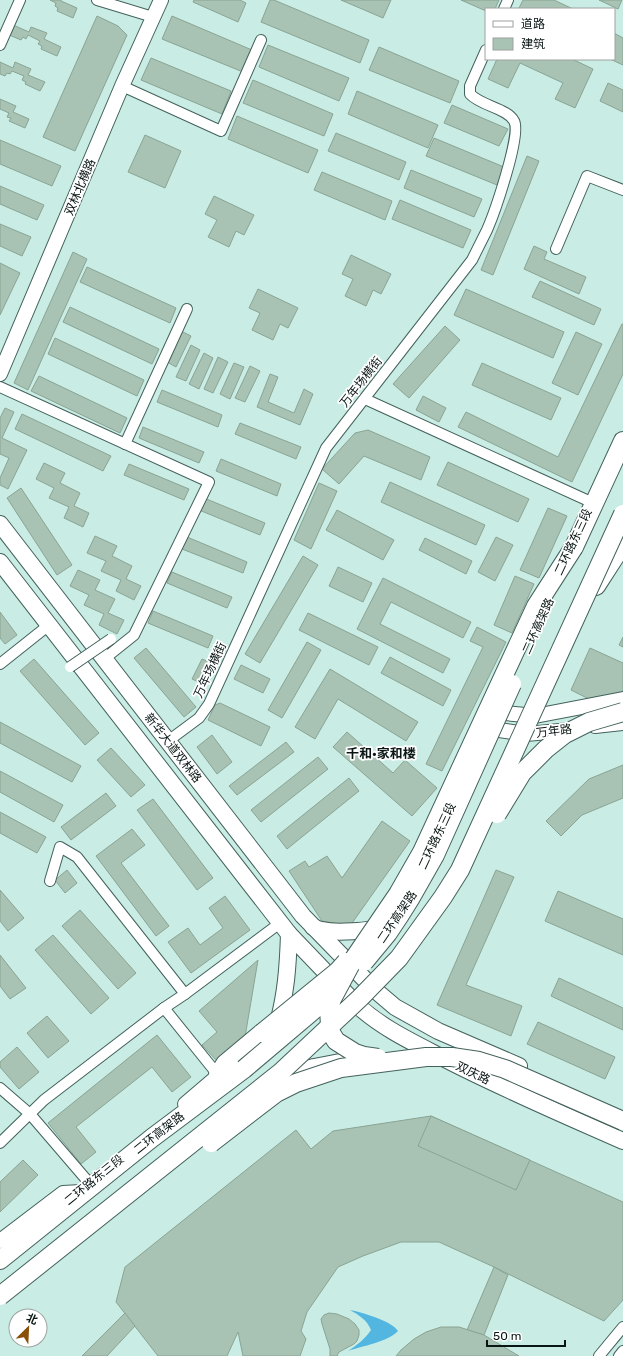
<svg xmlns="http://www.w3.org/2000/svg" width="623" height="1356" viewBox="0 0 623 1356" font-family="Rubik,'Noto Sans SC',sans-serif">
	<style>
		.water { fill: #52b6e1 }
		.building { fill: #a8c3b3; stroke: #8aa494 }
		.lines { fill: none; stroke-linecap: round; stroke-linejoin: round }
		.street-casing { stroke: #43625c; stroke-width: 12 }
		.secondary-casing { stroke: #43625c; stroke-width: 16 }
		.primary-casing { stroke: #43625c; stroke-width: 18 }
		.highway-casing { stroke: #43625c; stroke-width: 20 }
		.street { stroke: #fff; stroke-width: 10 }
		.secondary { stroke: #fff; stroke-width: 14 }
		.primary { stroke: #fff; stroke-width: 16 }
		.highway { stroke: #fff; stroke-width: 18 }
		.street-bridge-casing { stroke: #43625c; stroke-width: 12; stroke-linecap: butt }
		.highway-bridge-casing { stroke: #43625c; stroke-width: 20; stroke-linecap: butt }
		.street-bridge { stroke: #fff; stroke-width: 10 }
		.highway-bridge { stroke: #fff; stroke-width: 18 }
		.labels { text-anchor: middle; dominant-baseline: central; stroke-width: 3.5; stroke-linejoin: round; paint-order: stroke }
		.street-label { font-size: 12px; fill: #091614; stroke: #fff }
		.neighbourhood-label { font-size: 13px; font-weight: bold; fill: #091614; stroke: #fff }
	</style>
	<rect width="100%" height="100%" fill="#c9ece5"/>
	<path class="water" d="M350,1310c11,2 42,11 48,21 -10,11 -36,15 -50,20 9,-6 17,-12 23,-21 -4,-10 -12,-15 -21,-20z"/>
	<g class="building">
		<path d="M50,0h11v1l16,7 -4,10 -16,-7 1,-3 -3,-2 1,-3z"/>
		<path d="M194,0h46l6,3 -8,19 -45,-20z"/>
		<path d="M270,0h4l95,40 -9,23 -99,-41z"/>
		<path d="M341,0h50l-8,18z"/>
		<path d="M461,0h38l-4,9h-9v2z"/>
		<path d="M523,0h31l19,9h-52l-2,-1z"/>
		<path d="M599,0h23l-4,9z"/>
		<path d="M97,16l21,10 9,9 -52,116 -32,-14z"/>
		<path d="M172,16l80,34 -9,22 -81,-33z"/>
		<path d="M11,24l18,8 2,-5 16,6 -3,6 17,8 -4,9 -16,-7 1,-3 -4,-2 2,-3 -12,-6 -2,4 -3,-2 -2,3 -14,-6z"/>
		<path d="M614,33l9,5v27l-13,-6h4z"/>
		<path d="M268,45l81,33 -10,23 -80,-34z"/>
		<path d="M379,47l80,34 -9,22 -81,-33z"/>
		<path d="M151,58l80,33 -9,23 -81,-34z"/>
		<path d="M497,59h75l21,10 -18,39 -20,-9 8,-16 -43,-20 -12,25 -20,-9z"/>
		<path d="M0,62l13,6 2,-6 16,7 -3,6 17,7 -5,9 -15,-7 1,-2 -4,-2 2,-4 -12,-5 -2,3 -3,-1 -2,3 -5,-2z"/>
		<path d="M253,80l80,34 -9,22 -81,-33z"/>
		<path d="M608,83l15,7v22l-23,-11z"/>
		<path d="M357,91l81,34 -10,23 -80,-34z"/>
		<path d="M0,99l16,7 -3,6 16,7 -4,9 -16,-7 2,-3 -4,-1 2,-4 -9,-4z"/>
		<path d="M452,105l56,24 -9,17 -55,-23z"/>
		<path d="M237,116l81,34 -10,23 -80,-34z"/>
		<path d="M336,133l70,29 -7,18 -71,-29z"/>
		<path d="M145,135l36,16 -16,37 -37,-16z"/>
		<path d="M434,138l70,29 -7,18 -71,-29z"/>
		<path d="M0,140l61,26 -9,20 -52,-22z"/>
		<path d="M527,156l12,5 -46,114 -12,-5z"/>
		<path d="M411,170l71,29 -8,18 -70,-29z"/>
		<path d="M322,172l70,29 -7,19 -71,-30z"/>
		<path d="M0,186l44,19 -7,15 -37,-16z"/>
		<path d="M214,196l40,19 -10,20 -8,-4 -7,16 -21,-10 9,-17 -12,-6z"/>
		<path d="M400,200l71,30 -8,18 -71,-29z"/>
		<path d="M0,224l31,13 -9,19 -22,-10z"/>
		<path d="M534,246l13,6 -3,7 42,18 -7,17 -55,-25z"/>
		<path d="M73,252l14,7 -59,131 -14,-7z"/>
		<path d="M351,255l40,19 -10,20 -8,-4 -7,16 -21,-10 8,-17 -11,-5z"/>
		<path d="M0,263l20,10 -20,42z"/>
		<path d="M87,267l89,41 -6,15 -90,-41z"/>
		<path d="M540,281l61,28 -7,16 -62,-28z"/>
		<path d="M258,289l40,19 -10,20 -8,-4 -7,16 -21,-10 8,-17 -11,-5z"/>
		<path d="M466,289l98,43 -11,26 -99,-43z"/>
		<path d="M70,307l89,42 -7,15 -89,-42z"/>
		<path d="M622,324h1v50l-51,108 -114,-55 8,-15 92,45z"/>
		<path d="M445,326l15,14 -51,58 -16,-14z"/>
		<path d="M181,331l10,5 -15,31 -9,-5z"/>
		<path d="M576,332l26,12 -24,51 -26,-12z"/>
		<path d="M55,338l89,42 -7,16 -89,-42z"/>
		<path d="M191,345l9,5 -14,31 -10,-4z"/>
		<path d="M204,353l9,5 -14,31 -10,-5z"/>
		<path d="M218,357l10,5 -15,31 -9,-4z"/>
		<path d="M234,363l10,4 -14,32 -10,-5z"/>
		<path d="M482,363l79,35 -10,22 -79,-35z"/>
		<path d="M250,366l10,5 -15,31 -10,-4z"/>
		<path d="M270,374l8,3 -10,25 26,11 10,-24 9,5 -13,31 -43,-18z"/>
		<path d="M39,376l88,42 -7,15 -89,-42z"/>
		<path d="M162,390l60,25 -4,12 -61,-25z"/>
		<path d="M423,396l23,12 -7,14 -23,-12z"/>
		<path d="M5,408l9,4 -12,26 25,12 -19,39 -8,-4v-7l9,-20 -9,-4v-36z"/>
		<path d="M22,414l89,42 -8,15 -88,-42z"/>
		<path d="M240,423l61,24 -5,12 -61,-25z"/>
		<path d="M143,427l61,25 -5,11 -60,-25z"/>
		<path d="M368,430l62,27 -9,23 -57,-24 -25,28 -17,-15 33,-36z"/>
		<path d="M221,459l60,25 -4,12 -61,-25z"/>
		<path d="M448,462l81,37 -11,23 -81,-37z"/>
		<path d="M44,463l21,10 -5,10 20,10 -6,13 15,7 -6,14 -19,-9 5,-11 -20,-9 5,-10 -18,-9z"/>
		<path d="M129,464l60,25 -5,11 -60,-25z"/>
		<path d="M390,482l95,43 -9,20 -95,-43z"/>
		<path d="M319,483l18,8 -26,58 -17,-9z"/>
		<path d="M21,488l51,77 -15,10 -50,-77z"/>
		<path d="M204,498l61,25 -5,12 -61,-25z"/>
		<path d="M548,508l19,8 -28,62 -19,-8z"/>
		<path d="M337,510l57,30 -11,20 -57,-30z"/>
		<path d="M95,536l22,10 -5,10 20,10 -6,13 15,7 -7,14 -18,-9 5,-11 -20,-9 5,-10 -19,-8z"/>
		<path d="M187,537l60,25 -4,11 -61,-24z"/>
		<path d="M496,537l17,8 -18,36 -17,-9z"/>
		<path d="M425,538l47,23 -6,13 -47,-24z"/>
		<path d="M303,556l15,9 -58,98 -15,-9z"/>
		<path d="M338,567l34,16 -9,19 -34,-16z"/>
		<path d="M78,570l22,10 -5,10 20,9 -7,14 16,7 -7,14 -18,-9 5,-11 -20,-9 5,-10 -19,-9z"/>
		<path d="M172,572l60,25 -5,11 -60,-25z"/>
		<path d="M515,576l19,8 -22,49 -18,-8z"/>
		<path d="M383,578l88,44 -8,16 -72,-36 -11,22 70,35 -7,14 -86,-44z"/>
		<path d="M153,611l60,25 -5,12 -60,-25z"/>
		<path d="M0,612l17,23 -12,9 -5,-6z"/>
		<path d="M308,613l70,34 -9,18 -70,-35z"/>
		<path d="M477,627l29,15 -64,129 -16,-7 57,-117 -13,-6z"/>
		<path d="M623,637v10l-4,-2z"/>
		<path d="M307,642l14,8 -39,68 -14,-8z"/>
		<path d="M146,648l50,59 -12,10 -50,-59z"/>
		<path d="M590,648l33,15v29l-32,8 -20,-10z"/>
		<path d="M390,657l61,33 -8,16 -62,-33z"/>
		<path d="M34,659l65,74 -14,12 -65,-74z"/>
		<path d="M202,659l12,5 -9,21 -13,-6z"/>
		<path d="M241,665l29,14 -7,14 -29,-14z"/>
		<path d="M330,669l88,53 -12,19 -68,-42 -23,40 -20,-12z"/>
		<path d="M220,703l50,24 -9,19 -53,-26 7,-15z"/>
		<path d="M0,722l81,44 -9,16 -72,-39z"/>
		<path d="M347,732l46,41 12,-13 32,28 -25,28 -79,-69z"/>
		<path d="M212,735l20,27 -15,12 -20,-27z"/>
		<path d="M286,742l8,10 -57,43 -8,-9z"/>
		<path d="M111,748l34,37 -14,12 -34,-37z"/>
		<path d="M318,757l10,12 -67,53 -10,-12z"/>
		<path d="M623,765v33l-41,17 -21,21 -15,-15 43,-42z"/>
		<path d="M0,771l63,34 -9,17 -54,-30z"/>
		<path d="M349,778l10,13 -72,58 -10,-13z"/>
		<path d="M106,793l10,13 -45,34 -10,-13z"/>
		<path d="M153,799l60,79 -16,12 -60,-80z"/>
		<path d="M0,812l46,25 -9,16 -37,-20z"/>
		<path d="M382,821l28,20 -60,85 -28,-5 -33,-50 16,-10 4,6 18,-11 15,22z"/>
		<path d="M132,829l13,16 -24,18 48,63 -13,10 -60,-80z"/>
		<path d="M67,870l10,13 -12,10 -10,-13z"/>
		<path d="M496,870l18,7 -48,108 56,21 -11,30 -74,-31z"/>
		<path d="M0,890l24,28 -16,13 -8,-10z"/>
		<path d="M558,891l65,28v36l-78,-34z"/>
		<path d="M225,896l25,34 -59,43 -23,-31 20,-14 12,17 23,-17 -14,-20z"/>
		<path d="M80,910l56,63 -18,16 -56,-63z"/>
		<path d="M53,935l56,63 -18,16 -56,-64z"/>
		<path d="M0,955l26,33 -16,11 -10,-13z"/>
		<path d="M258,960l-13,77 -28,24 -15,-16 15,-13 -18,-21z"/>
		<path d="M559,978l64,30v22l-72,-34z"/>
		<path d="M47,1016l22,25 -21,17 -21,-25z"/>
		<path d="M538,1022l77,35 -10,22 -78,-35z"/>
		<path d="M157,1035l34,42 -19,15 -20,-25 -76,60 20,25 -15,12 -33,-41z"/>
		<path d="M17,1047l22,25 -20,17 -19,-22v-5z"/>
		<path d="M431,1116l192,86v98l-19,21 -110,-54 -55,-25h-38l-38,14 -25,11 -31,45 -6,19 5,8 -6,17h-57l-5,-24 -11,24h-69l-42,-54 9,-35 171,-137 15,19 22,-18z"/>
		<path d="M431,1116l99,44 -14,30 -98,-44z"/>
		<path d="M23,1160l15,15 -38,37v-30z"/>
		<path d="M494,1267l14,8 -24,60 -17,-5z"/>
		<path d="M125,1313l10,13 -28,30h-25z"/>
		<path d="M329,1313l8,1 12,5 6,5 4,6v5l-2,6 -3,3 -15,8 -2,4h-7v-7l-8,-25 -1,-5 3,-4z"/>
		<path d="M441,1327h18l25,8 35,21h-123l5,-6 13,-11 12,-7z"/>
	</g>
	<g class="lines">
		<g class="street-casing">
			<g id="street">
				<path d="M97,0l56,17"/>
				<path d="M504,9l4,-9"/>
				<path d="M0,45l20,-45"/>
				<path d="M122,86l99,45 40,-91"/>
				<path d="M556,249l31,-73 36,14"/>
				<path d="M0,387l209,95 -75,153 -30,24"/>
				<path d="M365,399l226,103"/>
				<path d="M125,444l62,-135"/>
				<path d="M0,664l49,-39"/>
				<path d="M168,741l31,-23 10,-14 117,-256 146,-188c5,-10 10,-20 15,-30 7,-16 35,-96 27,-109 -7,-13 -33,-15 -44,-27v-8l16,-36"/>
				<path d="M50,881l10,-34 17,10 108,137"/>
				<path d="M164,1008l54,67"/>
				<path d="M0,1088l30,26 61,71"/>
				<path d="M0,1143l44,-43 120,-92 21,-14 95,-71"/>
				<path d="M599,1356l24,-29"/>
				<path d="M619,1356l4,-5"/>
			</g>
		</g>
		<g class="secondary-casing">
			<g id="secondary">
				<path d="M0,374l122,-288 39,-86"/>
				<path d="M494,712l41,4 88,-17"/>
				<path d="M595,726l28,-3"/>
				<path d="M486,728l40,6 45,-4"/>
				<path d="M185,1104l41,-35"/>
				<path d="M0,1241l63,-48 18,-1"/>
			</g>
		</g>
		<g class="primary-casing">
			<g id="primary">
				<path d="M0,524l303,392 72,74 20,17 43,24 81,35"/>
				<path d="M0,562l289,372 68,71c25,23 55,37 86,53 58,30 119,56 180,83"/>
				<path d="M313,927c3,1 6,3 9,3 11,3 51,2 60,-5"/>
				<path d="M277,1026c9,-30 11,-61 12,-92"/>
				<path d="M272,1079l42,-12 26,-5"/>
			</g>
		</g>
		<g class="highway-casing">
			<g id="highway">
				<path d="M574,547l49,-106"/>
				<path d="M596,586l27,-42"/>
				<path d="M218,1075l7,-11 37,-31"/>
				<path d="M0,1260l152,-122 92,-69"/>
			</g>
		</g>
		<use href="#street" class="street"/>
		<use href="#secondary" class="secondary"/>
		<use href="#primary" class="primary"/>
		<use href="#highway" class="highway"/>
		<g class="street-bridge-casing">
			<path id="street-bridge" d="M70,667l41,-28"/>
		</g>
		<g class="highway-bridge-casing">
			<g id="highway-bridge">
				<path d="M497,814l25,-41 24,-24 19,-15 24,-12 34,-10"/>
				<path d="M364,962l24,-29 12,-18 10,-16 25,-44 77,-171"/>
				<path d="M262,1033l76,-62 8,-9"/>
				<path d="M378,1058l-14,-2 -9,-3 -19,-12 -5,-8 -1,-8 -1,-16 3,-10 21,-39 45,-66 24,-42 114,-246 38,-59"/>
				<path d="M244,1069l91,-77"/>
				<path d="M211,1143l65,-50 20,-10 45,-15 85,-11h26l27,4 26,8 118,52"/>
				<path d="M0,1296l281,-224 79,-74 39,-40 44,-61 17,-27 163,-356"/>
			</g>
		</g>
		<use href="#street-bridge" class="street-bridge"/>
		<use href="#highway-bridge" class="highway-bridge"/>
	</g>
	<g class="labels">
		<g class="street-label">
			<text transform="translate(80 187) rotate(-67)">双林北横路</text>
			<text transform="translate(361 382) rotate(-52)">万年场横街</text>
			<text transform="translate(573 542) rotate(-65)">二环路东三段</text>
			<text transform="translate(538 626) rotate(-66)">二环高架路</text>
			<text transform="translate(210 670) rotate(-65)">万年场横街</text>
			<text transform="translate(554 731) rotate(-7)">万年路</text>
			<text transform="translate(173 748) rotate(52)">新华大道双林路</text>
			<text transform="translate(437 836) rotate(-65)">二环路东三段</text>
			<text transform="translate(397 917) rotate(-56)">二环高架路</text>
			<text transform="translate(473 1073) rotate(26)">双庆路</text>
			<text transform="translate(159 1133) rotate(-38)">二环高架路</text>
			<text transform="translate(94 1180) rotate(-39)">二环路东三段</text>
		</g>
		<g class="neighbourhood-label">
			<text x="381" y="753">千和·家和楼</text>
		</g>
	</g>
	<rect x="485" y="8" width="130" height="52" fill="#ffffff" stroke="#9da2a1"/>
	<rect x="493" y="21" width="20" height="6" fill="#ffffff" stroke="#9da2a1"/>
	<text x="521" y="28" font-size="12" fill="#091614">道路</text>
	<rect x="493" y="38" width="20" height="12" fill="#a8c3b3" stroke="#9da2a1"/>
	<text x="521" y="48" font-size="12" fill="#091614">建筑</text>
	<g transform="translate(28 1328) rotate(24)"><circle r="19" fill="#ffffff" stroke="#9da2a1"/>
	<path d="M0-3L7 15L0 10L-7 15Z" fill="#8a5008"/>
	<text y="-6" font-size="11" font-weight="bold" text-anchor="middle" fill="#091614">北</text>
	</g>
	<path d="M487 1340v6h78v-6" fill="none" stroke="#091614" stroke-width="2"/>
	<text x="493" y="1340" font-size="12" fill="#091614" stroke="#ffffff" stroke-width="3" paint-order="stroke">50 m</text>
</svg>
